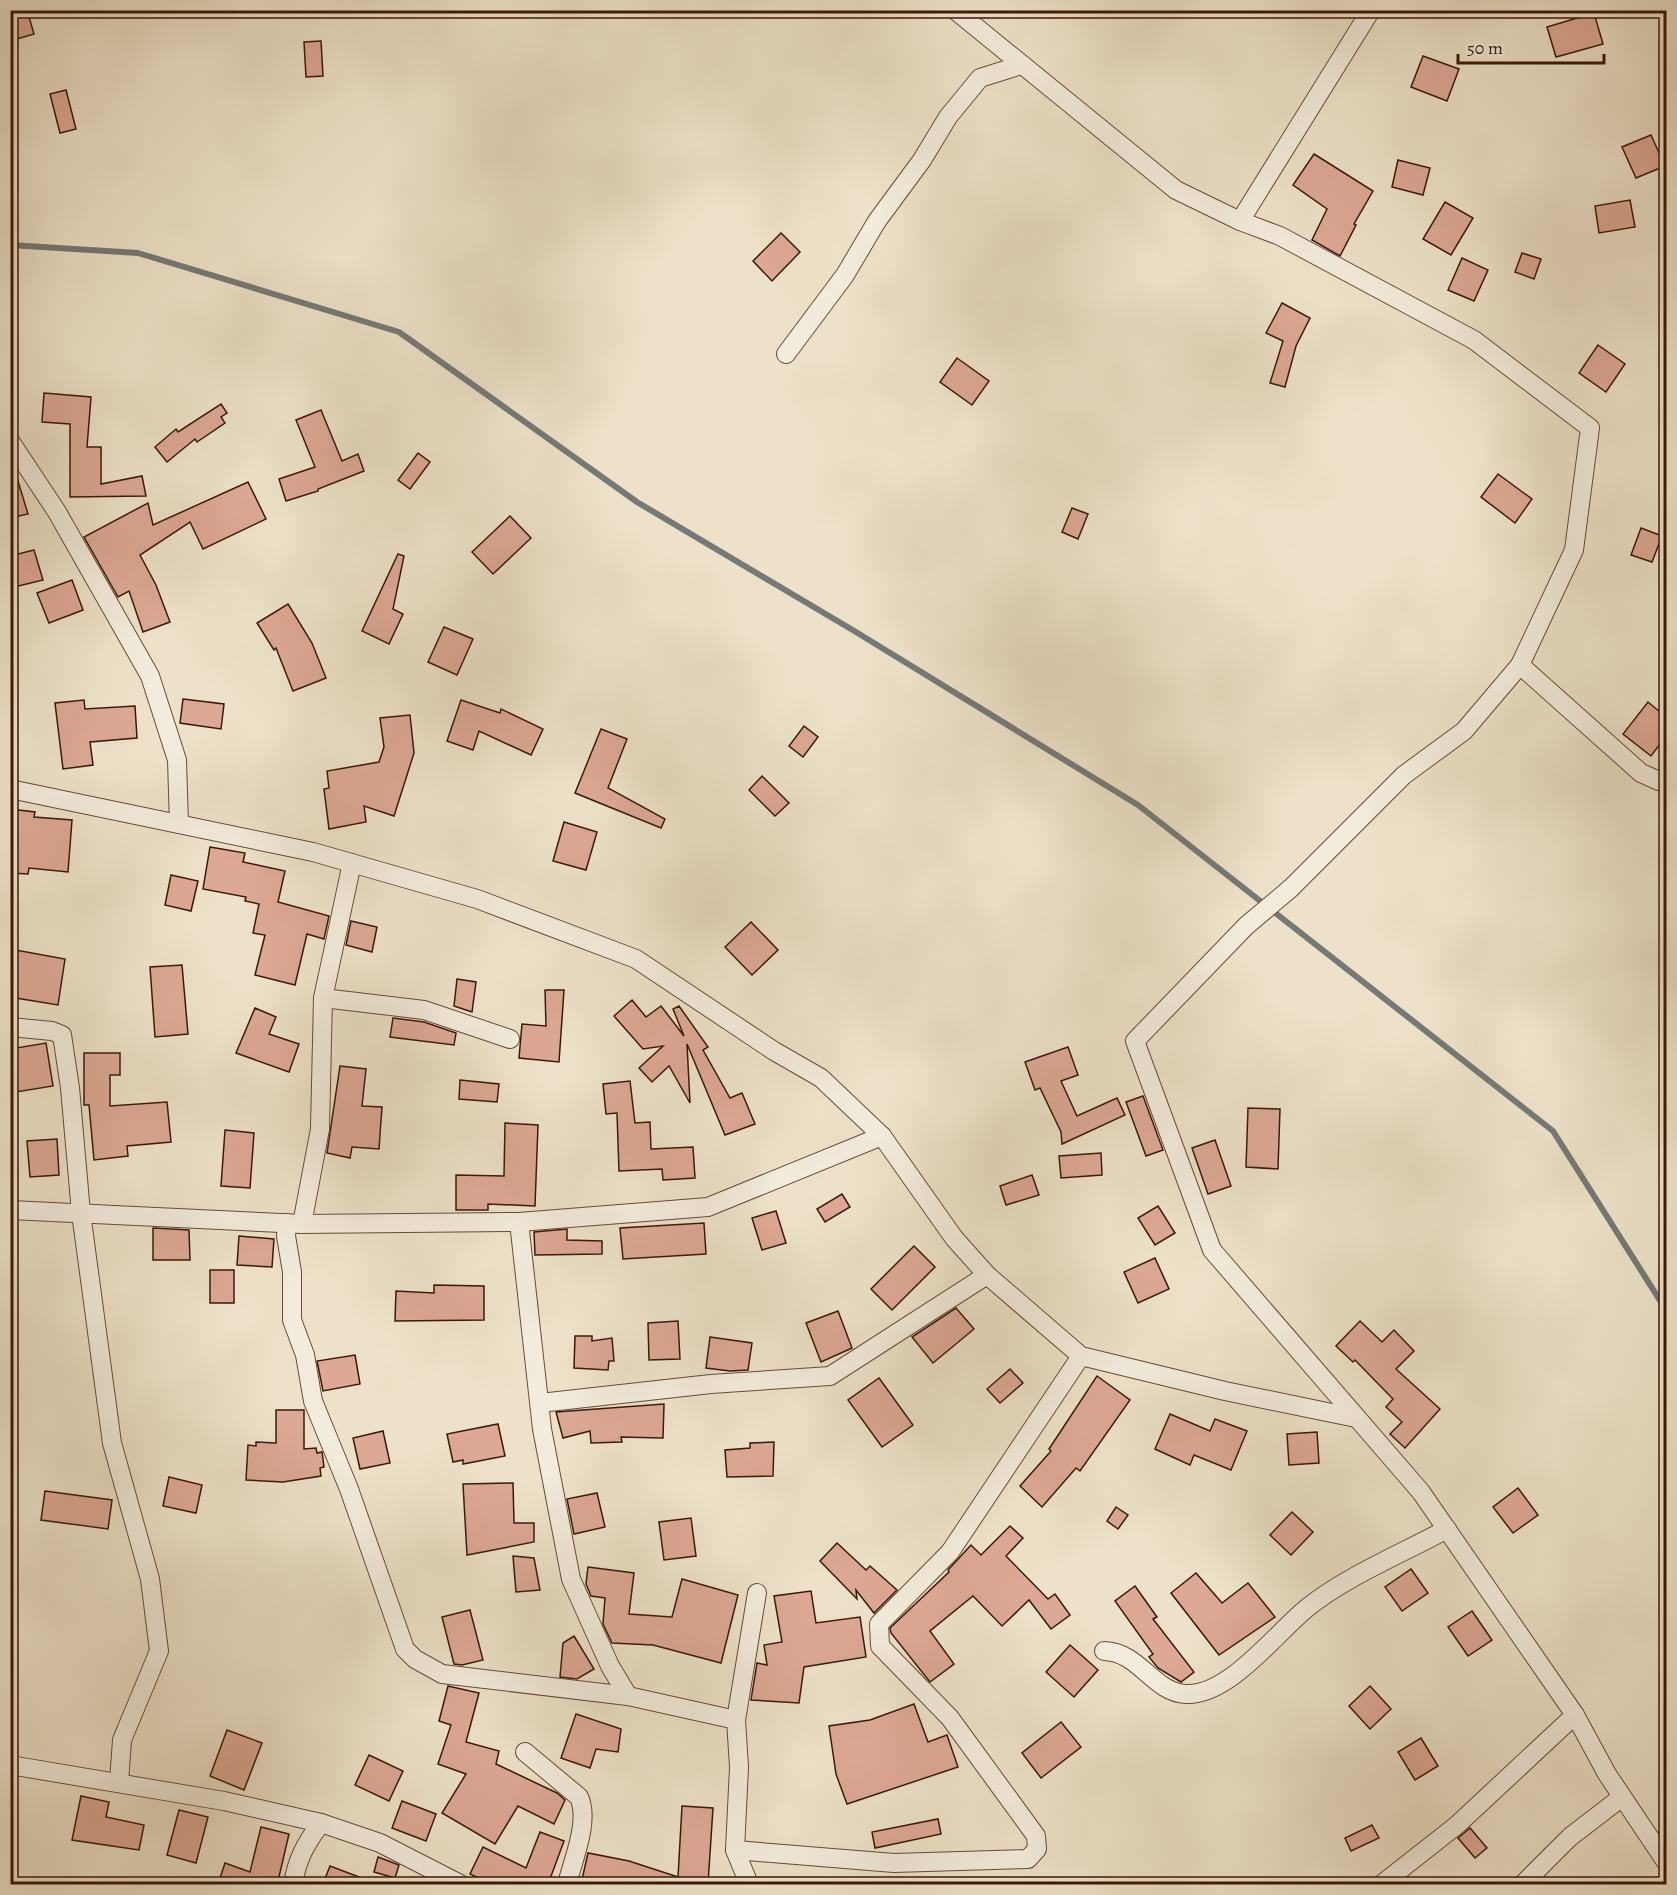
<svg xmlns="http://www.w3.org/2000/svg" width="1677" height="1895" viewBox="0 0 1677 1895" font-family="Alegreya,serif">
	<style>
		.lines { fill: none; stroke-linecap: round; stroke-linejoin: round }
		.stream { stroke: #757a77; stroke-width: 6 }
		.building { fill: #dda895; stroke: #3a180a; stroke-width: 1.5 }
		.minor-casing { stroke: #674a3a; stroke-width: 20 }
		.minor { stroke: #f3ecdc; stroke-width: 18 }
	</style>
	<rect width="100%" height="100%" fill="#ede2c9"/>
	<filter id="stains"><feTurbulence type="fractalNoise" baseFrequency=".00333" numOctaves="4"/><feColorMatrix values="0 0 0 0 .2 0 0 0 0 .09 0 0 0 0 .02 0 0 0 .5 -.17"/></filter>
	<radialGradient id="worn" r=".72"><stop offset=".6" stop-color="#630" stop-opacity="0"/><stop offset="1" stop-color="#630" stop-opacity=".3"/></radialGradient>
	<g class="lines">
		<path class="stream" d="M10,245l128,8 261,79 238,170 219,130 282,173 415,326 113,179"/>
	</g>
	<g class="building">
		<path d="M10,10h17l7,24 -24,7z"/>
		<path d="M1594,13l9,31 -47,13 -9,-30z"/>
		<path d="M321,41l2,35 -17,1 -2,-35z"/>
		<path d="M1423,56l36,13 -12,32 -36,-14z"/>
		<path d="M66,90l10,39 -16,4 -10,-39z"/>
		<path d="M1651,135l14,31 -29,12 -14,-31z"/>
		<path d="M1314,154l59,37 -19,33 2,1 -16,31 -28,-16 15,-31 -34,-24z"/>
		<path d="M1398,160l32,8 -7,27 -31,-8z"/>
		<path d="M1630,200l5,27 -36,6 -4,-27z"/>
		<path d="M1445,202l28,16 -22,37 -28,-16z"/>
		<path d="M781,233l19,19 -28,29 -19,-20z"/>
		<path d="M1522,253l19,6 -7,20 -19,-7z"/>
		<path d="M1462,258l26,12 -14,31 -26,-11z"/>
		<path d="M1282,303l28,15 -14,28 -11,41 -15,-4 13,-42 -17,-8z"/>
		<path d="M1598,345l27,19 -19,28 -27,-19z"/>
		<path d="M957,358l32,23 -17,24 -32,-23z"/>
		<path d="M44,393l47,4 -4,50h14v37l41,-8 4,20 -76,1v-73l-28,-2z"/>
		<path d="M221,404l6,9 -6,4 4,6 -28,19 -2,-3 -28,23 -12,-15 21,-18 2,3z"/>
		<path d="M321,410l21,51 16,-7 6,17 -46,18v2l-32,10 -7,-22 36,-12 -19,-47z"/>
		<path d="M418,453l12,9 -20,27 -12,-9z"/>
		<path d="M14,468l14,46 -18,4v-49z"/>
		<path d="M1498,474l34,25 -17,24 -34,-26z"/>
		<path d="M248,482l18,37 -63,30 -13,-27 -50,33 16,30 14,37 -27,10 -14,-41 -11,6 -34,-60 64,-34 5,22z"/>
		<path d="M1072,508l16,6 -10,25 -16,-7z"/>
		<path d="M510,516l21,22 -38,36 -21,-22z"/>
		<path d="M1641,528l21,8 -10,26 -21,-7z"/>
		<path d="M34,550l9,30 -29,7 -4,-31z"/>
		<path d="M398,554l6,2 -11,53 10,5 -14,30 -27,-13z"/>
		<path d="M72,580l11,30 -34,13 -12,-30z"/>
		<path d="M288,604l24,39 14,35 -33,13 -17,-43 -2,2 -17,-27z"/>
		<path d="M444,627l29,12 -16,36 -29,-13z"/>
		<path d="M183,699l41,5 -3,25 -41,-6z"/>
		<path d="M84,700l1,9 50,-3 2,32 -47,4 3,23 -30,4 -8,-66z"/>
		<path d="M461,700l39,13 1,-4 42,20 -12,26 -52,-24 -6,19 -26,-9z"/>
		<path d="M1648,702l18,15v19l-15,20 -28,-22z"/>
		<path d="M410,715l4,38 -20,63 -30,-10 2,16 -37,7 -5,-40 5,-1 -2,-17 52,-9 5,-15 -4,-29z"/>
		<path d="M804,726l14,11 -15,20 -14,-11z"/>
		<path d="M601,729l26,10 -19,49 57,31 -4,9 -86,-35z"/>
		<path d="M762,776l27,27 -14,13 -26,-26z"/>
		<path d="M10,809l25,3 -1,5 38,3 -4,52 -39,-4 -1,6 -18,-1z"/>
		<path d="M564,822l33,10 -11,38 -33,-9z"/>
		<path d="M210,847l35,6 -2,9 42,9 -7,31 51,14 -5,23 -17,-5 -12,51 -40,-10 10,-40 -12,-2 6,-29 -14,-3 1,-4 -43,-8z"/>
		<path d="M171,875l27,6 -7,30 -26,-6z"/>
		<path d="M351,921l26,6 -5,25 -26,-7z"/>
		<path d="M751,922l27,28 -26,25 -27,-28z"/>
		<path d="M10,949l55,10 -7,46 -48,-8z"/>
		<path d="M182,965l6,69 -33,3 -5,-70z"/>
		<path d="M457,979l19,3 -4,30 -18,-6z"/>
		<path d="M545,990h19l-5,72 -40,-4 3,-34 24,2z"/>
		<path d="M632,1000l14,17 15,-11 23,30 -11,-27 6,-3 29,41 -5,3 27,48 12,-5 13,31 -30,11 -38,-91 3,59 -21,-37 -17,16 -13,-14 24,-22 -20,3 -29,-33z"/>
		<path d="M255,1008l21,9 -7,17 30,10 -10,28 -53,-19z"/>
		<path d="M393,1018l31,4 32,11 -2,12 -64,-8z"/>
		<path d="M46,1043l7,43 -37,6 -6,-43z"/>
		<path d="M1068,1047l10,28 -17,6 16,35 40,-18 8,17 -63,29 -1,-12 -21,-44 -5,2 -10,-28z"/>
		<path d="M84,1053h36v22h-10v31l57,-4 4,40 -44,4 1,10 -34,4 -5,-55h-5z"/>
		<path d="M340,1066l26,3 -4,37 20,1 -3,42 -27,-2 -2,11 -23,-5z"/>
		<path d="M460,1080l39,4 -2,18 -38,-3z"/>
		<path d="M630,1081l5,42 15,-1 1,27 42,-2 2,31 -32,2 -1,-11 -43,2 -2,-58 -11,1 -3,-30z"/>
		<path d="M1143,1096l20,54 -17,6 -20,-54z"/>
		<path d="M1248,1108l32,1 -2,60 -32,-2z"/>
		<path d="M505,1123l33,2 -3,81 -47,-2v6h-32v-35l48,1z"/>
		<path d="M225,1130l29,3 -4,55 -29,-2z"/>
		<path d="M57,1139l2,36 -29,2 -3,-36z"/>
		<path d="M1215,1140l16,46 -23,8 -16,-46z"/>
		<path d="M1101,1153l1,22 -41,3 -2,-22z"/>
		<path d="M1032,1175l7,20 -33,10 -6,-19z"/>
		<path d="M842,1194l8,13 -25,15 -8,-13z"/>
		<path d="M1158,1206l17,27 -20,12 -17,-27z"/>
		<path d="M776,1211l10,32 -24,7 -10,-32z"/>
		<path d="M704,1223l2,31 -83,5 -3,-31z"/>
		<path d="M153,1228l36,2 1,30h-37z"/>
		<path d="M567,1229v11l35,1v13l-67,1 -1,-23z"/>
		<path d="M239,1236l35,3 -2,28 -35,-2z"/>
		<path d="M914,1246l21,21 -43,43 -21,-21z"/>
		<path d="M1155,1258l14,31 -31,14 -14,-31z"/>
		<rect x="210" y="1270" width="24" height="33"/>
		<path d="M434,1285l50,1v34l-89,1 1,-30 38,2z"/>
		<path d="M956,1308l18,21 -41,34 -21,-26z"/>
		<path d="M838,1311l14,37 -31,14 -15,-39z"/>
		<path d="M678,1321l2,38 -31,1 -1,-37z"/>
		<path d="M1360,1321l22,21 12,-12 20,21 -18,18 44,40 -35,39 -15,-14 12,-12 -16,-15 7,-8 -38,-39 -2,2 -17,-16z"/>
		<path d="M575,1336h17v5l20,-3 2,23h-5l-1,9 -34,-2z"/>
		<path d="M710,1337l42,6 -4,27 -18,1 -24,-3z"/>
		<path d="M355,1355l5,29 -37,7 -6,-30z"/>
		<path d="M1010,1369l13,14 -23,20 -13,-14z"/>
		<path d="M1097,1376l33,24 -50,71 -4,-3 -34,39 -22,-21 31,-35 -2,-2z"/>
		<path d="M879,1378l34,47 -31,22 -34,-47z"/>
		<path d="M664,1404l-1,34 -42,-1 1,5 -31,1 -1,-12 -27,7 -7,-26z"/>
		<path d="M276,1410h28v39l12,-1 1,5 5,-1 2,15 -4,1 1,8 -38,6 -37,-2 2,-35 8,1v-4l20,1z"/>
		<path d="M1170,1414l40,17 5,-12 32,12 -16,39 -37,-15 -4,10 -35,-16z"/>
		<path d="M498,1424l7,32 -42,8v-4l-10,2 -6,-28z"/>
		<path d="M383,1431l7,32 -30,6 -7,-31z"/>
		<path d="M1317,1432l2,31 -30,2 -2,-31z"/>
		<path d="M774,1442l-1,34 -46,1 -2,-27 25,-2v-5z"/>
		<path d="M169,1477l33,8 -6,28 -33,-7z"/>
		<path d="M513,1483l1,40h20v19l-67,13 -4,-71z"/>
		<path d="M1518,1488l20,27 -25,18 -20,-26z"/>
		<path d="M45,1491l67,9 -4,29 -67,-9z"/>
		<path d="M597,1493l8,34 -31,7 -7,-35z"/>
		<path d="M1116,1507l12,8 -10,14 -11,-8z"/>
		<path d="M1292,1512l21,20 -22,23 -21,-20z"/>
		<path d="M691,1518l5,38 -32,4 -5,-38z"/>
		<path d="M1010,1526l13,12 -17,18 42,43 7,-5 15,21 -19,14 -22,-29 -27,26 -29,-30 -43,35 24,33 -24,18 -39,-49 -1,-5 59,-56 -1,-2 23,-25 10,10z"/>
		<path d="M837,1543l29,27 4,-4 27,24 -23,23 -18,-23 1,9 -37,-38z"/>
		<path d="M513,1556l21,2 6,32 -24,2z"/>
		<path d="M588,1567l46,6 -5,41 43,3 10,-38 56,16 -17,68 -68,-18 -41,-2 -9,-19 2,-26 -14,-2 -5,-12z"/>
		<path d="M1411,1569l17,24 -26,18 -17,-24z"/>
		<path d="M1196,1573l26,30 26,-20 27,34 -56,38 -48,-62z"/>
		<path d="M1135,1586l22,31 -4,2 41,53 -13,10 -23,-14 -9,-11 4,-3 -38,-53z"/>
		<path d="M811,1591l5,32 44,-6 6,40 -62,10 -5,36 -48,-3 6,-37 10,2 -3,-20 18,-3 -8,-46z"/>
		<path d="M470,1610l13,50 -21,5 -8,-1 -12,-47z"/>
		<path d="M1472,1611l20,29 -24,16 -20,-29z"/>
		<path d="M574,1636l20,33 -17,10 -17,-2 3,-34z"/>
		<path d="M1070,1645l28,25 -24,27 -28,-25z"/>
		<path d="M448,1686l31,7 -13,49 33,9 -3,13 61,29 8,7 -11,24 -36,-18 -23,38 -53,-31 24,-39 -28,-10 13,-39 -12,-4z"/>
		<path d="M1370,1686l21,23 -21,20 -21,-23z"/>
		<path d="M914,1704l14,38 19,-7 11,32 -111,37 -11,-30 -7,-48 41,-6z"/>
		<path d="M576,1714l45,15 -3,23 -22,-3 -6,19 -29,-10z"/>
		<path d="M1061,1722l20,25 -40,31 -19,-25z"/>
		<path d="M227,1730l35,13 -18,47 -34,-14z"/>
		<path d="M1421,1738l17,28 -23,14 -17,-28z"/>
		<path d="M369,1755l34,16 -14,30 -34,-16z"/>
		<path d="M81,1796l28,6 -3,15 38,8 -5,25 -67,-10z"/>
		<path d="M402,1801l34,13 -10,27 -34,-13z"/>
		<path d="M682,1806l31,2 -5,76h-127l7,-31 41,8 49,16z"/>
		<path d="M179,1810l29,7 -12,46 -29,-8z"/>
		<path d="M938,1819l3,15 -66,14 -3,-16z"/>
		<path d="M1372,1825l7,13 -28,13 -6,-13z"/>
		<path d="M261,1827l28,7 -11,47 1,3h-61l7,-21 25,9z"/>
		<path d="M1470,1828l17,20 -12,10 -17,-20z"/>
		<path d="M540,1832l24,9 -14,38 6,5h-65l-21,-10 13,-27 43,21z"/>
		<path d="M378,1857l21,8 -4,13 -21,-6z"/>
		<path d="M330,1866l45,17v1h-52z"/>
	</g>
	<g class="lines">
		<g class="minor-casing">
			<g id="minor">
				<path d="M955,10l221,180 64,31 40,15 194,104 116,88 -16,122 -54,115 121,108 18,8 7,-3"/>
				<path d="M1240,221l131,-211"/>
				<path d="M786,354l59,-79 32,-54 45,-61 26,-43 32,-39 41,-13"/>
				<path d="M10,441l47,71 93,164 27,84 2,64"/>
				<path d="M1520,665l-56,66 -60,44 -113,113 -45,38 -111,115 77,209 209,242 154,223 32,59 59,88"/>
				<path d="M10,789l303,63 164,47 159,60 138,92 47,27 61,58 72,102 33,37 94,81 144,35 131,27"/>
				<path d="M323,998l101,12 86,29"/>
				<path d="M10,1027l42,4 10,4 8,53 11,125 31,230 38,136 9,72 -37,89 -3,42"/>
				<path d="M10,1210l292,14 217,-2 189,-15 174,-71"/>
				<path d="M519,1222l23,207 29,150 39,87 18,30 108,24 3,47 -4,83 14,34"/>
				<path d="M287,1223l-1,13 6,36v48l13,35 8,46 36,88 56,160 10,10 27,15 186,22"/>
				<path d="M302,1224l18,-95 3,-131 29,-135"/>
				<path d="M540,1403l171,-19 119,-8 157,-101"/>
				<path d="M1104,1651c36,1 48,41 82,43 43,2 90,-61 121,-86 38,-31 96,-55 140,-79"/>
				<path d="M736,1720l21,-127"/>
				<path d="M525,1752l54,45c11,24 -6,63 -12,87"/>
				<path d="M10,1765l214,36 97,22 59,20 80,41"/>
				<path d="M735,1850l159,13 134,-4 9,-10 -1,-13 -86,-118 -70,-72 -1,-22 71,-72 131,-196"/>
				<path d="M293,1884c4,-25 13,-41 28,-61"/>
				<path d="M1382,1884l75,-59 118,-110"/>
				<path d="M1523,1884l47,-47 52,-40"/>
			</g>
		</g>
		<use href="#minor" class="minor"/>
	</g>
	<rect width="1677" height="1895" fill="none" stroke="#ede2c9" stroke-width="36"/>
	<rect x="12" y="12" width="1653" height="1871" fill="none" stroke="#3a180a" stroke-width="3"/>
	<rect x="18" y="18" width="1641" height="1859" fill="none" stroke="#3a180a" stroke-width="1.5"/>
	<path d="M1458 54v9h146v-9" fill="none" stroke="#3a180a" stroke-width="3"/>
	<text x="1467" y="54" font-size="18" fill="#3a180a" stroke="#f3ecdc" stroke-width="4.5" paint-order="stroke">50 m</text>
	<rect width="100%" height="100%" filter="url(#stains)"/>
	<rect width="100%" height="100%" fill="url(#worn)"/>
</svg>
